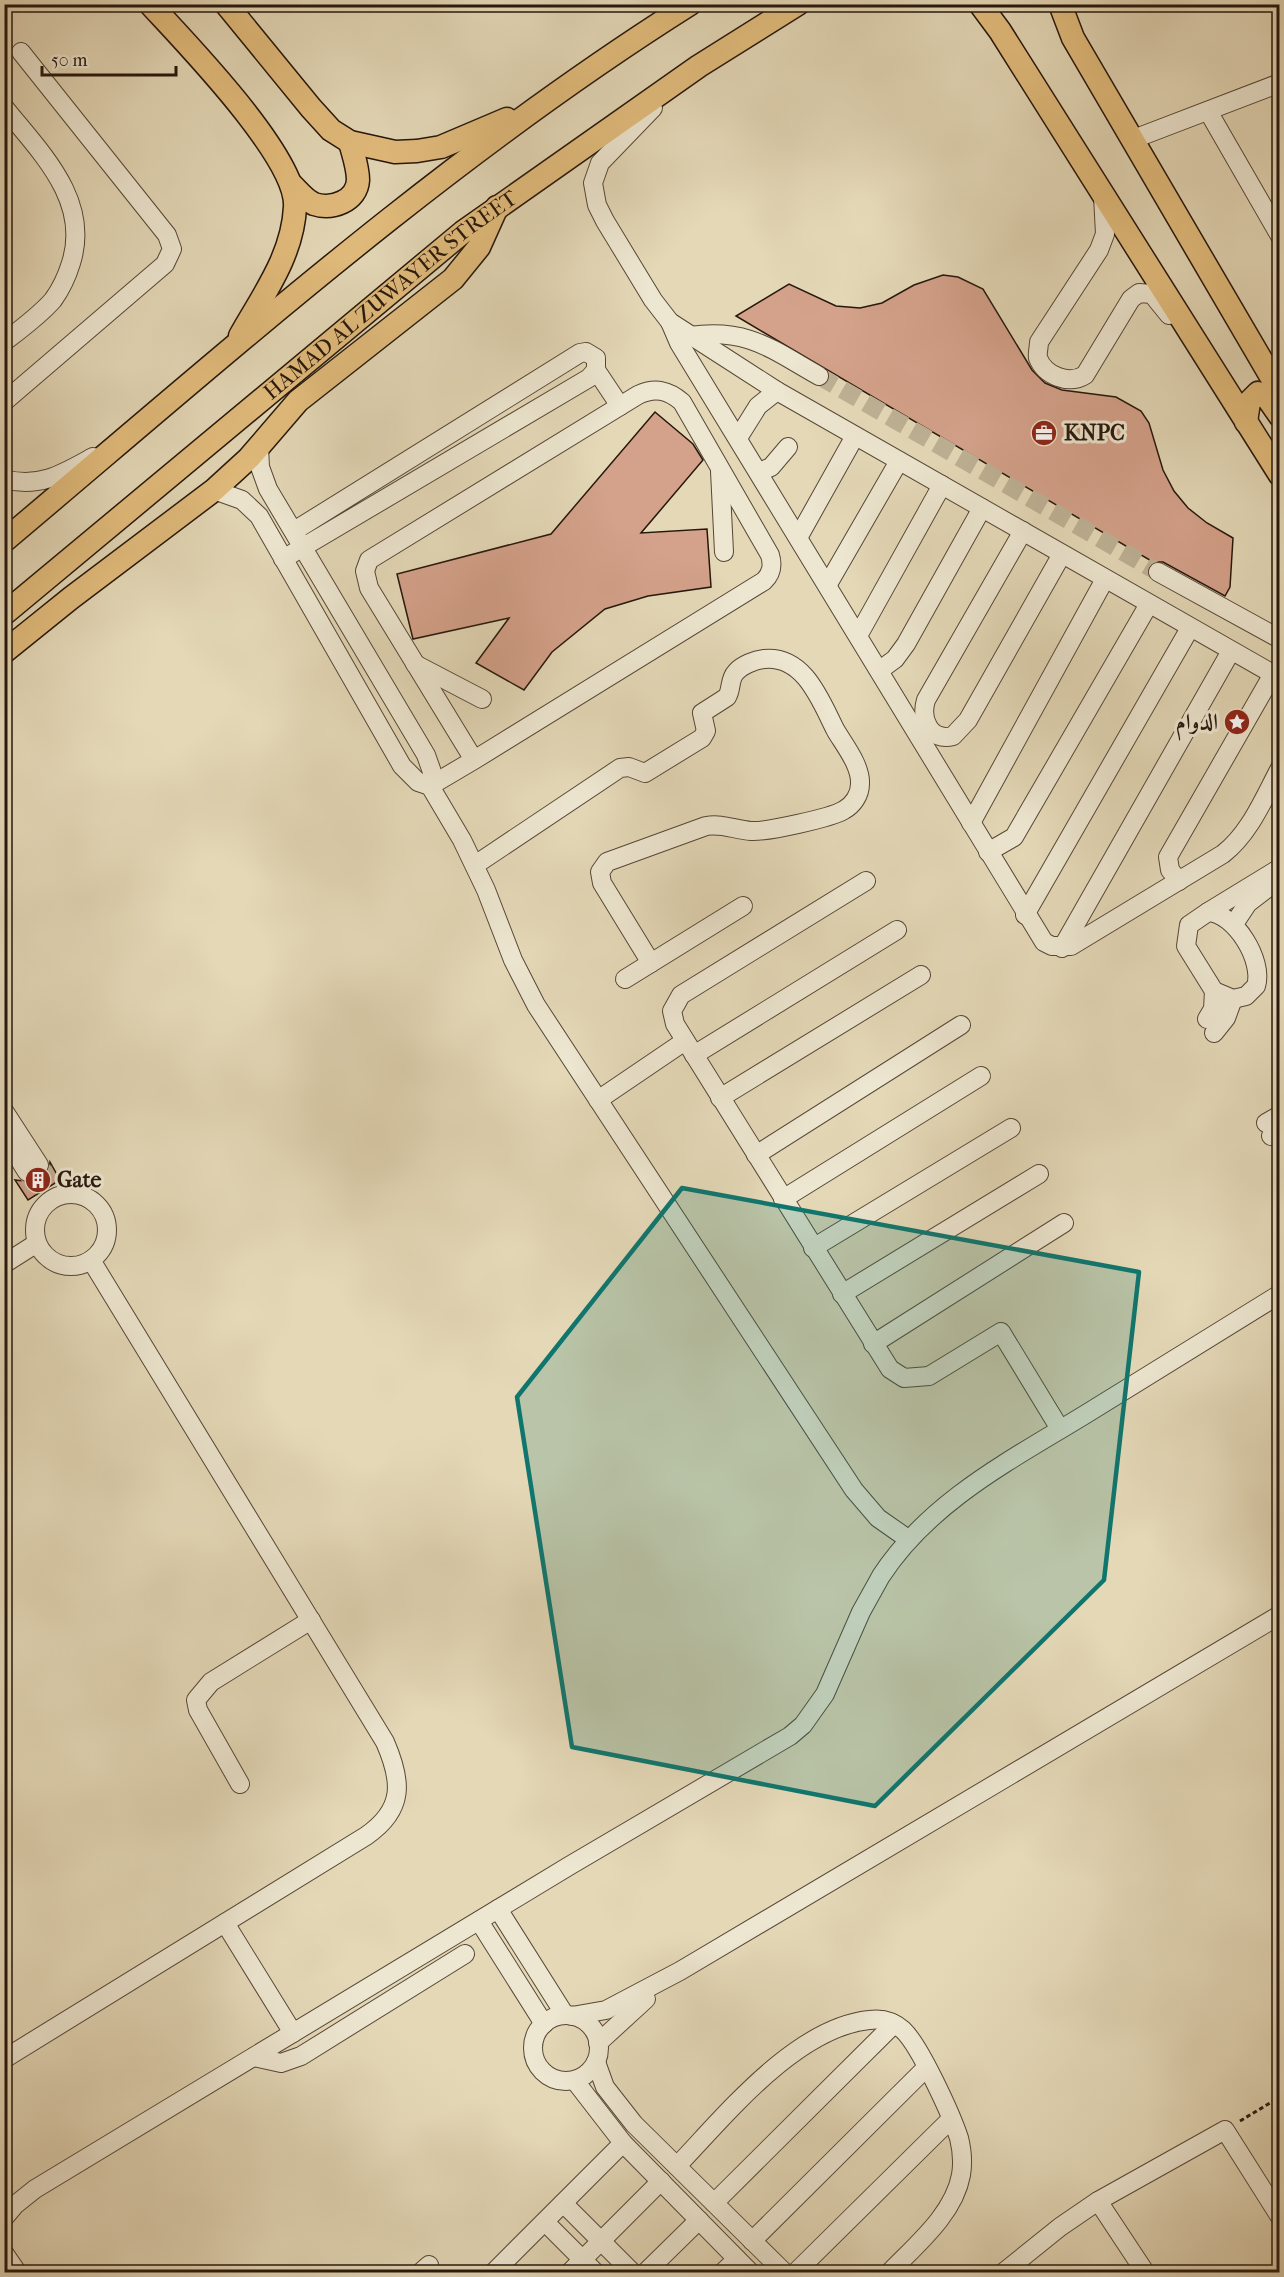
<svg xmlns="http://www.w3.org/2000/svg" width="1284" height="2277" viewBox="0 0 1284 2277" font-family="'IM FELL French Canon',Amiri,serif">
	<style>
		.building { fill: #d4a18a; stroke: #26170c; stroke-width: 1.5 }
		.lines { fill: none; stroke-linecap: round; stroke-linejoin: round }
		.minor-tunnel { stroke: #beb195; stroke-width: 18; stroke-dasharray: 18 9; stroke-linecap: butt }
		.minor-casing { stroke: #564737; stroke-width: 20 }
		.major-casing { stroke: #26170c; stroke-width: 25 }
		.path { stroke: #26170c; stroke-width: 3; stroke-dasharray: 4.5 3; stroke-linecap: butt }
		.minor { stroke: #ede6d0; stroke-width: 18 }
		.major { stroke: #e2bc7c; stroke-width: 22 }
		.marked { fill: #0f766e; fill-opacity: 0.2; stroke: #0f766e; stroke-width: 4.5; stroke-linejoin: round }
		.labels { text-anchor: middle; dominant-baseline: central; stroke-width: 6; stroke-linejoin: round; paint-order: stroke }
		.street-label { font-size: 22px; fill: #26170c; stroke: #ede6d0 }
		.poi-label { font-size: 22px; font-weight: bold; fill: #26170c; stroke: #ede6d0; text-anchor: start }
	</style>
	<rect width="100%" height="100%" fill="#e4d8b7"/>
	<filter id="stains"><feTurbulence type="fractalNoise" baseFrequency=".00333" numOctaves="4"/><feColorMatrix values="0 0 0 0 .2 0 0 0 0 .09 0 0 0 0 .02 0 0 0 .5 -.17"/></filter>
	<radialGradient id="worn" r=".72"><stop offset=".6" stop-color="#630" stop-opacity="0"/><stop offset="1" stop-color="#630" stop-opacity=".3"/></radialGradient>
	<g class="building">
		<path d="M943,275l15,2 25,12 49,81 13,13 17,7 54,7 25,14 8,12 14,47 11,21 14,17 19,15 26,15 -3,49 -5,9 -62,-34h-10l-417,-246 53,-32 47,22 24,2 22,-5 32,-18z"/>
		<path d="M655,412l38,32 10,16 -62,73 66,-4 4,58 -63,9 -43,13 -53,43 -28,38 -48,-27 33,-45 -96,21 -16,-65 154,-40z"/>
		<path d="M50,1162l10,18 -32,20 -13,-20 17,2 5,-6 12,-5z"/>
	</g>
	<g class="lines">
		<g class="minor-tunnel">
			<path d="M819,376l339,196"/>
			<path d="M39,1165l13,20"/>
			<path d="M27,1172l11,22"/>
		</g>
		<g class="minor-casing">
			<g id="minor">
				<path d="M4,107c36,45 87,93 67,156 -4,13 -10,26 -18,37 -14,16 -32,29 -49,42"/>
				<path d="M653,108l-53,55 -7,20 4,22 8,16 48,79 17,22 107,69 503,287"/>
				<path d="M1208,111l72,125"/>
				<path d="M1131,140l149,-57"/>
				<path d="M1103,196l2,38 -6,16 -60,92c0,5 -2,12 -1,16 7,18 31,27 47,17l46,-76 8,-6 13,1 17,21"/>
				<path d="M670,322l9,21 365,599 8,4h19l152,-92c27,-21 41,-56 57,-86"/>
				<path d="M690,336c58,-8 81,13 129,40"/>
				<path d="M596,370l24,36"/>
				<path d="M4,402l161,-138 7,-15 -5,-14 -146,-183"/>
				<path d="M738,438l20,-32 19,-15"/>
				<path d="M259,447l1,20 8,22 158,266 6,17 -2,14"/>
				<path d="M720,471l4,81"/>
				<path d="M759,472l12,-5 17,-20"/>
				<path d="M4,479c35,10 60,-6 89,-22"/>
				<path d="M214,490l28,10 17,16 143,250 16,16 12,4 32,54 24,50 27,70 23,45 318,485 24,28 30,21"/>
				<path d="M1023,531l-97,169c-6,19 4,42 27,36l15,-16 94,-166"/>
				<path d="M799,536l56,-100"/>
				<path d="M283,559l306,-181 7,-8v-12l-10,-6 -6,1 -286,178"/>
				<path d="M1158,572l122,67"/>
				<path d="M828,584l71,-123"/>
				<path d="M859,634l83,-149"/>
				<path d="M415,664l67,35"/>
				<path d="M880,670l15,-11 11,-15 76,-136"/>
				<path d="M430,786l44,-26 290,-179c8,-8 9,-16 6,-26l-88,-153c-14,-12 -27,-15 -44,-7l-269,165 -4,11 4,17 105,172"/>
				<path d="M971,823l134,-244"/>
				<path d="M988,852l26,-15 135,-233"/>
				<path d="M475,865l145,-97 9,-1 16,6 57,-35 4,-7 -4,-18 25,-16c5,-8 2,-18 9,-25 6,-7 19,-12 28,-13 41,-4 57,43 72,72 9,15 25,35 24,53 0,11 -7,21 -16,26 -13,8 -78,22 -93,21 -16,-1 -28,-8 -45,-5l-99,36 -7,10 2,11 49,80"/>
				<path d="M866,881l-185,114 -9,16 3,13 215,345 14,9 25,-2 72,-44 59,97"/>
				<path d="M1179,881l-9,-11 -2,-13 105,-183"/>
				<path d="M1208,912c27,1 56,49 48,74l-10,10 -13,3 -19,-8 -28,-45 3,-21z"/>
				<path d="M1208,912l72,-44"/>
				<path d="M1025,915l165,-287"/>
				<path d="M1234,924l14,-21 21,-16"/>
				<path d="M1062,948l169,-297"/>
				<path d="M625,979l118,-73"/>
				<path d="M1207,1019l6,-10 1,-18"/>
				<path d="M1214,1033l12,-15 7,-19"/>
				<path d="M694,1055l203,-125"/>
				<path d="M720,1098l201,-123"/>
				<path d="M598,1100l87,-59"/>
				<path d="M4,1111l35,54"/>
				<path d="M1266,1123l14,-8"/>
				<path d="M4,1135l23,37"/>
				<path d="M1271,1136l9,-5"/>
				<path d="M756,1155l205,-130"/>
				<circle cx="71" cy="1230" r="36"/>
				<path d="M783,1199l198,-123"/>
				<path d="M813,1248l198,-120"/>
				<path d="M4,1264l33,-21"/>
				<path d="M842,1294l197,-120"/>
				<path d="M873,1344l191,-121"/>
				<path d="M240,1784l-42,-74 -2,-10 15,-18 100,-62"/>
				<path d="M498,1909l67,106"/>
				<path d="M479,1921l65,103"/>
				<path d="M225,1923l68,110"/>
				<circle cx="566" cy="2048" r="33"/>
				<path d="M572,2016l34,-6 74,-39 600,-356"/>
				<path d="M598,2043l48,-44"/>
				<path d="M254,2057l27,6 20,-7 164,-102"/>
				<path d="M4,2059l362,-223c39,-27 36,-55 19,-94l-294,-482"/>
				<path d="M596,2062l9,25 29,37 150,148"/>
				<path d="M575,2081l48,62 127,129"/>
				<path d="M677,2166c48,-50 118,-138 192,-146 13,-2 24,1 34,10 17,16 48,84 56,108 3,12 4,25 2,37 -7,39 -45,70 -71,97"/>
				<path d="M1098,2201l47,71"/>
				<path d="M563,2203l69,69"/>
				<path d="M714,2203l180,-179"/>
				<path d="M4,2218l11,-13 20,-16 534,-323 221,-130 13,-11 22,-31 36,-82 20,-36c49,-75 130,-116 205,-162 64,-40 129,-80 194,-120"/>
				<path d="M545,2222l50,50"/>
				<path d="M752,2241l174,-173"/>
				<path d="M4,2253l13,19"/>
				<path d="M421,2272l8,-7"/>
				<path d="M494,2272l129,-129"/>
				<path d="M570,2272l91,-91"/>
				<path d="M646,2272l53,-52"/>
				<path d="M723,2272l14,-13"/>
				<path d="M796,2272l155,-153"/>
				<path d="M1004,2272l56,-45 38,-26 127,-71 55,87"/>
			</g>
		</g>
		<g class="major-casing">
			<g id="major">
				<path d="M150,4c35,38 148,154 145,203 -2,48 -32,88 -55,129"/>
				<path d="M226,4l85,104 20,22 19,12 45,10 22,-1 24,-4 66,-28"/>
				<path d="M980,4l20,27 280,444"/>
				<path d="M1060,4l13,34 207,354"/>
				<path d="M292,185c7,7 13,15 22,19 18,6 43,-3 44,-24 0,-13 -5,-26 -8,-38"/>
				<path d="M1246,422l3,-20 9,-9 8,3 14,20"/>
				<path d="M4,541c222,-187 440,-382 686,-537"/>
				<path id="s1" d="M4,614l459,-382 236,-166 99,-62"/>
				<path d="M4,652l67,-54 143,-108 35,-32 49,-57 155,-122 26,-32 18,-40"/>
			</g>
		</g>
		<path class="path" d="M1240,2121l40,-24"/>
		<use href="#minor" class="minor"/>
		<use href="#major" class="major"/>
	</g>
	<path class="marked" d="M682,1188l457,84 -35,308 -229,226 -303,-59 -55,-350z"/>
	<defs>
		<g id="office-disc" transform="scale(1.35)"><circle r="9.5" fill="#8f2418" stroke="#ede6d0"/><path d="M-6-3h4V-5.5h4V-3h4V5H-6ZM-1-4.5V-3h2v-1.5ZM-6 0V1H6V0Z" fill="#fff"/></g>
		<g id="sight-disc" transform="scale(1.35)"><circle r="9.5" fill="#8f2418" stroke="#ede6d0"/><path d="M0-6L1.8-2.2L6-1.7L2.9 1.2L3.7 5.4L0 3.3L-3.7 5.4L-2.9 1.2L-6-1.7L-1.8-2.2Z" fill="#fff"/></g>
		<g id="building-disc" transform="scale(1.35)"><circle r="9.5" fill="#8f2418" stroke="#ede6d0"/><path d="M-4-6H4V6H1V3H-1V6H-4ZM-2.5-4.3h1.7v1.8h-1.7ZM.8-4.3h1.7v1.8H.8ZM-2.5-1h1.7V.8h-1.7ZM.8-1h1.7V.8H.8Z" fill="#fff"/></g>
	</defs>
	<g fill-rule="evenodd">
		<use href="#office-disc" x="1044" y="433"/>
		<use href="#sight-disc" x="1237" y="722"/>
		<use href="#building-disc" x="38" y="1180"/>
	</g>
	<g class="labels">
		<g class="street-label">
			<text stroke="none"><textPath href="#s1" startOffset="501">HAMAD AL ZUWAYER STREET</textPath></text>
		</g>
		<g class="poi-label">
			<text x="1064" y="433">KNPC</text>
			<text x="1218" y="722" text-anchor="end">الدوام</text>
			<text x="57" y="1180">Gate</text>
		</g>
	</g>
	<rect width="1284" height="2277" fill="none" stroke="#e4d8b7" stroke-width="24"/>
	<rect x="6" y="6" width="1272" height="2265" fill="none" stroke="#26170c" stroke-width="3"/>
	<rect x="12" y="12" width="1260" height="2253" fill="none" stroke="#26170c" stroke-width="1.5"/>
	<path d="M42 66v9h134v-9" fill="none" stroke="#26170c" stroke-width="3"/>
	<text x="51" y="66" font-size="18" fill="#26170c" stroke="#ede6d0" stroke-width="4.5" paint-order="stroke">50 m</text>
	<rect width="100%" height="100%" filter="url(#stains)"/>
	<rect width="100%" height="100%" fill="url(#worn)"/>
</svg>
